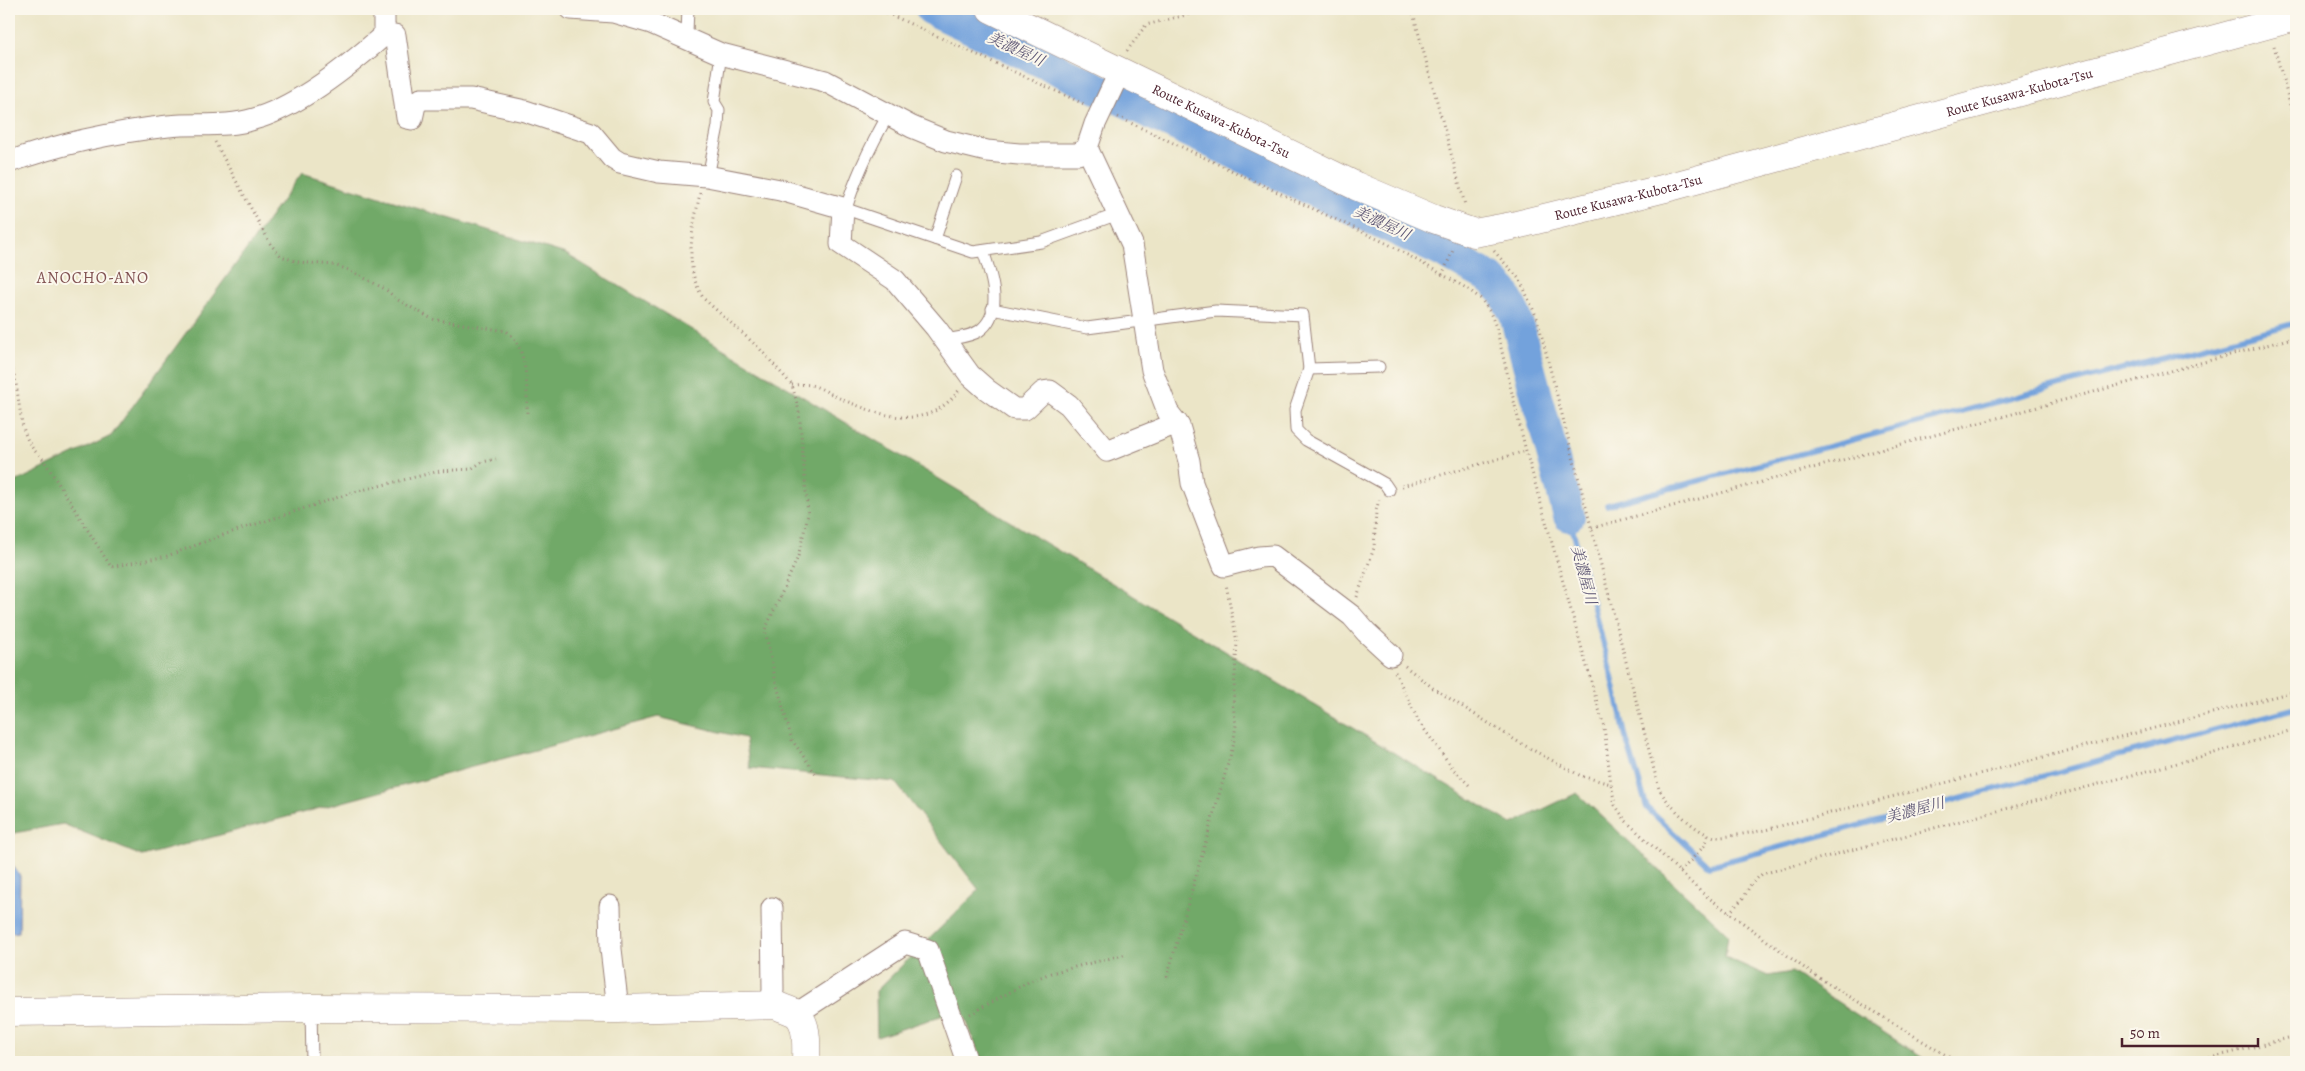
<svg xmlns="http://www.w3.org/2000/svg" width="2305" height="1071" viewBox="0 0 2305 1071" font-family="Alegreya,'Noto Serif JP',serif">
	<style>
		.forest { fill: #71a968; stroke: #5e644a }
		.water { fill: #73a2dc; stroke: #5e6084 }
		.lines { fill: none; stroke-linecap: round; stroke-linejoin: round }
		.stream { stroke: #73a2dc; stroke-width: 5.5 }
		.river { stroke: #73a2dc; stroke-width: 32 }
		.service-casing { stroke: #9a8279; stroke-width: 13 }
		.minor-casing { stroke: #9a8279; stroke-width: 23 }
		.tertiary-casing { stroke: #9a8279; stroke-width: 29 }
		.secondary-casing { stroke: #9a8279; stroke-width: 29 }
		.path { stroke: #9a8279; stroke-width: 3; stroke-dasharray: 1 4; stroke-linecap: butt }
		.service { stroke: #fff; stroke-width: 11 }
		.minor { stroke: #fff; stroke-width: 21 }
		.tertiary { stroke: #fff; stroke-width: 28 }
		.secondary { stroke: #fff; stroke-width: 28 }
		.labels { text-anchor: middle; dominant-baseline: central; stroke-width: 4; stroke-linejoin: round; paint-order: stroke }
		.street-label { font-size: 14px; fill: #4a1f2b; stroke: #fbf7ec }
		.water-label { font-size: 15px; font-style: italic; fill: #5a5372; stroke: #fbf7ec }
		.quarter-label { font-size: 16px; letter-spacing: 1px; fill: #825353; stroke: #fbf7ec }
	</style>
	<rect width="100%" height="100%" fill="#fbf7ec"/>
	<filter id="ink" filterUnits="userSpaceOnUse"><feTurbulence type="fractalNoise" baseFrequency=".02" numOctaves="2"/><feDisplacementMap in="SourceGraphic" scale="10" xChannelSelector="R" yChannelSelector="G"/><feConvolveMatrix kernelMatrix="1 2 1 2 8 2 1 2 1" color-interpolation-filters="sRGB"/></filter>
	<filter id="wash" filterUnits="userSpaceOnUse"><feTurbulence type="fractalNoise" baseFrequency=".0096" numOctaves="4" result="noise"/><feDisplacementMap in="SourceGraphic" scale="20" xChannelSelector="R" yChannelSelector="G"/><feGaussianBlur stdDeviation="1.12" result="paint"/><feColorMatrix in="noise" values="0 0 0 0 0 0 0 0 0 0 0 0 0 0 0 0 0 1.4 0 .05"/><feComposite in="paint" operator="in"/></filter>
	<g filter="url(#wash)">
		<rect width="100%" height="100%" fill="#ebe5c7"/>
		<path class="forest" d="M302,173l264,81 946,570 65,-31 151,141 -3,23 43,19 24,-4 137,90h-947l-20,-53 -85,28 -1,-46 103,-101 -84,-108 -145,-14 -5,-30 -87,-21 -516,139 -79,-32 -54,10v-349l102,-49z"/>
		<path class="water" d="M9,860l11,16 -1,56 -10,1z"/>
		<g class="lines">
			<g class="stream">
				<path d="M1607,505l689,-182"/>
				<path d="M1577,513l-8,3 43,160 14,62 21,70 62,58 587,-158"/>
			</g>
			<path class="river" d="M931,9l512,243 47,26 13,13 12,24 54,201"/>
		</g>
	</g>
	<g filter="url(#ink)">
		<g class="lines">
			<g class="service-casing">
				<g id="service">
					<path d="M683,38l4,-6 1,-23"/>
					<path d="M708,177l10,-51 1,-16 -5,-8 7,-48"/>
					<path d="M843,208l3,1c10,-34 25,-64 42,-94"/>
					<path d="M846,209l127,43 68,-10 77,-28"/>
					<path d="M935,239l21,-63"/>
					<path d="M992,309l95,19 129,-17 87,4 6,54 -14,41 1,20 10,10 79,44 4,6"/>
					<path d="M945,340c10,-2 25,-3 34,-9 26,-18 12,-57 4,-80"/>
					<path d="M1309,369l70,-2"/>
					<path d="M311,1008l1,54"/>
				</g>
			</g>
			<g class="minor-casing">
				<g id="minor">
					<path d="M571,9l42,3 38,11 70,31 104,27 87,46 34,14 41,10 32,3h59l9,-6 8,-24 25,-53"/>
					<path d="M384,35h11l12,83 5,1 3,-14 6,-6h50l54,12 66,22 21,25 8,5 39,9 48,4 73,14 63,18 -2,36 54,36 41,48 34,47 16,14 28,20h11l18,-17 7,-1 19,14 38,46 70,-28"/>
					<path d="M1087,148l45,96 20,126 16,42 11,14 10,35 3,22 32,83 35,-9 14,-1 79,60 14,16 25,23"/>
					<path d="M9,162c50,-18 106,-30 159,-36 29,-3 58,2 86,-7 43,-12 97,-55 130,-84v-26"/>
					<path d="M610,906l1,43 7,60"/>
					<path d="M771,1005l2,-15 -1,-82"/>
					<path d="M796,1014l109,-71 23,7 39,112"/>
				</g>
			</g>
			<g class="tertiary-casing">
				<path id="tertiary" d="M9,1012l302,-4 307,1 158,-4c6,3 13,5 19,8 14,9 11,35 11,49"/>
			</g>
			<g class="secondary-casing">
				<g id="secondary">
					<path id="s1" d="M991,9l365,177 78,33 40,14 38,-7 158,-39 626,-170"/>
				</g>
			</g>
			<g class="path">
				<path d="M878,9l206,95"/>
				<path d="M1412,9l53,196"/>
				<path d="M2274,46l22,81"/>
				<path d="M1127,51l19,-26 63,-16"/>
				<path d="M1118,117l270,127 80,45 13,10 9,13 6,15 30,124 78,276 7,57"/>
				<path d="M215,142l56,103 10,11 17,6 36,3 15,5 36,19 13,11 34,19 74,12c23,16 21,59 21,84"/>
				<path d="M700,193c-7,36 -18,73 4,106l56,50 32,36 7,26 9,104 -10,42 -33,73 11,52 16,58 24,34"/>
				<path d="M1494,251l26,29 17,38 122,471c9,16 37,44 56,48 10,1 38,-5 50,-7l531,-139"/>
				<path d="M1442,275l12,-27"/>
				<path d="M9,361c12,24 8,64 21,83 3,6 9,11 13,15l68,108 56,-11 56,-21 131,-43 86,-21 31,-2 11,-7 14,-3"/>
				<path d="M792,385c6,0 13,-1 19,0 9,2 19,9 28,13 43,18 87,36 121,-9"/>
				<path d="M1402,486l124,-35"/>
				<path d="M1592,528l704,-191"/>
				<path d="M1357,597l17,-49 2,-37 3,-11"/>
				<path d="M1405,666l28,22 87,55 61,33 30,8 4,21 11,16 75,71 110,81 146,89"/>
				<path d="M1395,672l24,50 35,48 17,17"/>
				<path d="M1680,872l24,-26 4,-12"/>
				<path d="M1729,913l15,-16 7,-13 11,-10 449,-120 85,-25"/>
				<path d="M1167,977l66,-231 3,-21 -3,-19 4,-64 -11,-58"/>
				<path d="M970,1014l60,-33 21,-8 76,-19"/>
				<path d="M2195,1062l101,-26"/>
			</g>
			<use href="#service" class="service"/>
			<use href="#minor" class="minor"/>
			<use href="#tertiary" class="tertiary"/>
			<use href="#secondary" class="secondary"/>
		</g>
	</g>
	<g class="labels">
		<g class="street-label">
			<text stroke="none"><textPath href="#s1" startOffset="1096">Route Kusawa-Kubota-Tsu</textPath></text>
			<text stroke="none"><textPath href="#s1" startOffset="256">Route Kusawa-Kubota-Tsu</textPath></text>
			<text stroke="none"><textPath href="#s1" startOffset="691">Route Kusawa-Kubota-Tsu</textPath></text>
		</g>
		<g class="water-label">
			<text transform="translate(1016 49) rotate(25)">美濃屋川</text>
			<text transform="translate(1382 223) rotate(25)">美濃屋川</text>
			<text transform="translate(1584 575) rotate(75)">美濃屋川</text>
			<text transform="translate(1915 810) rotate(-15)">美濃屋川</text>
		</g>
		<g class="quarter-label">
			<text x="93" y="278">ANOCHO-ANO</text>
		</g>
	</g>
	<rect width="2305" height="1071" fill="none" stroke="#fbf7ec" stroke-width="30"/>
	<path d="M2122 1038v8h136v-8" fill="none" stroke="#4a1f2b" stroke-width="2.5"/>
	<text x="2130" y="1038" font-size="15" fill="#4a1f2b" stroke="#fbf7ec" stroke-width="4" paint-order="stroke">50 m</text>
</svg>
